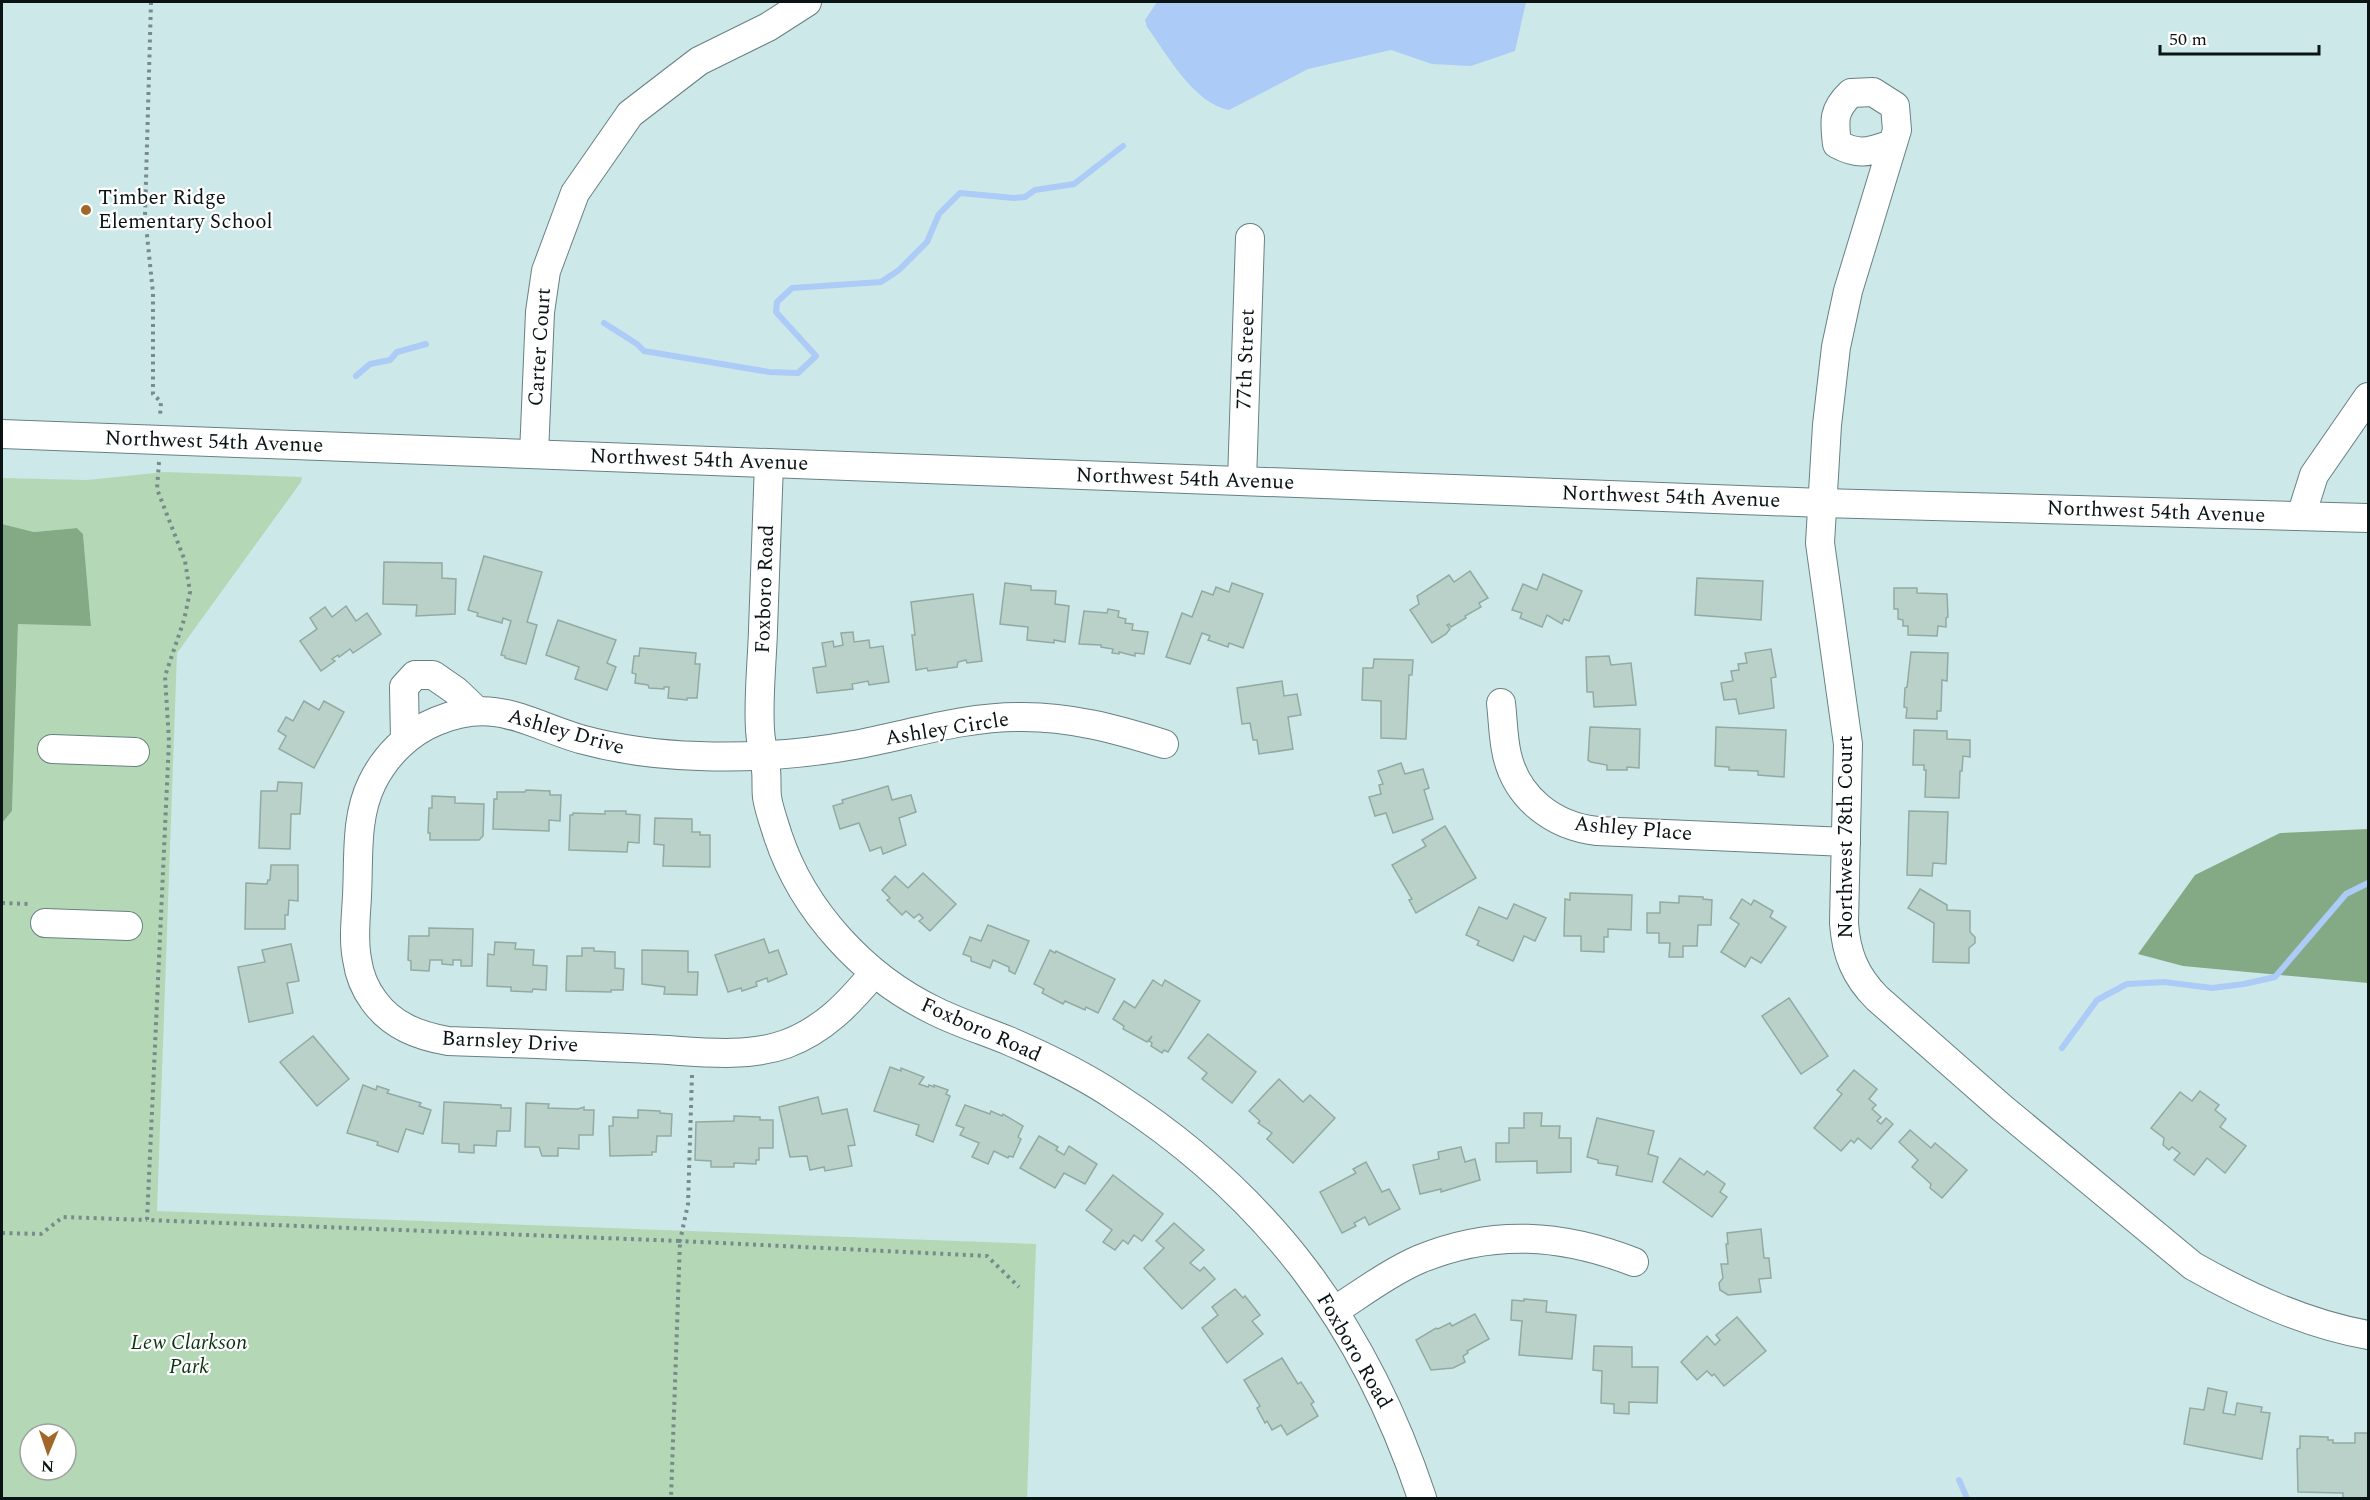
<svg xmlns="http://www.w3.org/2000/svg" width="2370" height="1500" viewBox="0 0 2370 1500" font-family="Spectral,serif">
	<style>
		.green { fill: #b4d8b5; fill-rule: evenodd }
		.forest { fill: #83aa84 }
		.water { fill: #accbf6 }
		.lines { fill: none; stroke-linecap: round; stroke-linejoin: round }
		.stream { stroke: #accbf6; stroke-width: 6 }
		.building { fill: #b9d1c9; stroke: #92aaa2; stroke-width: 1.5 }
		.minor-casing { stroke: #688082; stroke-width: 30 }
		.path { stroke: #788b8c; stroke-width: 4; stroke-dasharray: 3 4.5; stroke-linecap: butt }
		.minor { stroke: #fff; stroke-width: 28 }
		.poi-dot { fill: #a36629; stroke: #fff; stroke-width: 2 }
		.labels { text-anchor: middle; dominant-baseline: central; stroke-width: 4.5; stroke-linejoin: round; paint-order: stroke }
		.poi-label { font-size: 21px; fill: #0b1415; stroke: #fff; text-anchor: start }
		.street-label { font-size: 21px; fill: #0b1415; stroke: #fff }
		.park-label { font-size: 21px; font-style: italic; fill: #08350f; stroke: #fff }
	</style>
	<rect width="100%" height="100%" fill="#cde8e9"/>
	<path class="green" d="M165,472l137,5 -1,5 -124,171 -20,558 879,33 -9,254h-1025v-675l10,-12 6,-188 73,2 -8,-91 -6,-6 -43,4 -32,-8v-46l85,2zM30,1434h36v36h-36z"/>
	<g class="forest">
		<path d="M2,524l32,8 43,-4 6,6 8,92 -73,-2 -6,187 -10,12z"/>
		<path d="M2368,829v154l-185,-17 -45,-12 57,-79 85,-42z"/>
	</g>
	<path class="water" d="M1157,2h369l-11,49 -44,15 -39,-2 -41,-14 -83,19 -79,41c-36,-7 -62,-56 -82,-83l-2,-7z"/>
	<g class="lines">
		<g class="stream">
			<path d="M604,323l33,21 7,7 125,21 29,1 18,-17 -40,-44 1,-10 15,-14 89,-6 18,-12 28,-28 12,-28 21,-21 54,5 11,-1 10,-7 39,-6 49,-38"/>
			<path d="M356,376l14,-12 20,-4 7,-8 29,-8"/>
			<path d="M2062,1048l35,-48 30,-16 37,-2 48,6 32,-4 31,-7 71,-83 22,-11"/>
			<path d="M1959,1480l8,18"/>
		</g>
	</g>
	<g class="building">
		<path d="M484,556l58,16 -15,50 10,3 -11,39 -21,-6v-2l-4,-1 10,-34 -8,-3 -1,5 -25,-7 1,-3 -10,-3z"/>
		<path d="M384,562l58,1v15l14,1 -1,35 -39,2 1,-11 -34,-1z"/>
		<path d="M1470,571l18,27 -9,5 2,4 -16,9 1,2 -15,9 -2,-3 -2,1 3,4 -4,5 -14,9 -22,-33 9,-6 -2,-8 32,-21 5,7z"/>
		<path d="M1543,574l39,17 -13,30 -5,-2 -2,5 -15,-9 -5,12 -22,-9 2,-5 -10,-3 11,-26 14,6z"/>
		<path d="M1697,578l66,3 -2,39 -66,-5z"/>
		<path d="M1005,583l26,3v4l25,1 -1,13 14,2 -4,36 -11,-2v3l-27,-3 1,-13 -28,-3z"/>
		<path d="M1232,583l31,11 -20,54 -14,-5 -1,4 -20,-7 2,-4 -8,-3 -12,31 -24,-7 16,-44 10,4 10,-26 11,4 3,-8 13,5z"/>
		<path d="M1894,588h23v5l30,1 1,23 -2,1v9l-8,-1 -1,10 -29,-1v-9h-5v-6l-5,-1v-10h-4z"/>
		<path d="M973,594l9,67 -15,2 -1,-3 -8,2 -1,5 -29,4 -1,-3 -11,2 -4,-35h3l-4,-33z"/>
		<path d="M346,606l10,15 11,-8 14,21 -28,19 -3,-4 -11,8 -1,-2 -6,4 3,2 -14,10 -21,-30 17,-12 -7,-11 15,-11 7,10z"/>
		<path d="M1108,609l11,2 -1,6 8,2 -1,4 8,1 -1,6 16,2 -4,22 -9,-1v3l-16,-4v2l-7,-1 1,-4 -12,-2v-2l-22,-1 5,-33 23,2z"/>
		<path d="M558,620l58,20 -9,23 9,4 -9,23 -32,-11 4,-12 -33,-12z"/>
		<path d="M853,632l1,10 15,-2 1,8 13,-2 6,36 -20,3 -1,-4 -16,3 1,5 -36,4 -4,-25 13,-2 -4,-23 11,-2 1,6 9,-2 -2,-12z"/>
		<path d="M640,648l56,5 -1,11h5l-3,34h-10v2l-19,-2 1,-11h-5v2l-15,-1 -1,-3 -13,-2 1,-9 -4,-1 2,-17h5z"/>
		<path d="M1771,649l5,28 -5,1 3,30 -35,6 -3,-15 -12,1 -3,-17 12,-2 -2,-10 8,-1 -1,-6 9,-1 -2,-10z"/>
		<path d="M1911,652l37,1 -1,28 -5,-1 -1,31h-4v8l-31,-1 1,-10 -3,-1 1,-19 2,-1z"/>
		<path d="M1609,656l2,9 20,-2 5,42 -42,2 -1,-15h-6l-1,-35z"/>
		<path d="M1374,659l39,1 -1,15h-3l-3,64 -25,-1v-37l-19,-1 1,-32h10z"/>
		<path d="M1282,681l2,15 13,-2 4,21 -13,2 5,32 -34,5 -2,-14h-4l-3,-17 -8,1 -5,-36z"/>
		<path d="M304,701l15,9 5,-9 20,11 -30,56 -35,-19 7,-13 -8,-5 8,-14 7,4z"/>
		<path d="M1590,727l50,2 -1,39 -12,-1v3h-20v-5l-16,-3 -3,-2z"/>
		<path d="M1716,727l70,3 -2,47 -26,-2v-4l-29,-1v-3l-14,-1z"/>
		<path d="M1914,730l33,1v8l23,1v17l-7,-1 -1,15h-2l-1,27 -34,-1 1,-27h-2v-5h-11z"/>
		<path d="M1401,763l4,11 18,-5 6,19 -5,2 9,29 -40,14 -7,-20 -11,3 -6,-19 12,-3 -2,-9 4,-1 -5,-13z"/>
		<path d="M278,782l24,1 -2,31h-9l-1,35 -31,-1 2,-57h16z"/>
		<path d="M888,786l4,14 19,-5 5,17 -17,6 7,27 -23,9 -2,-7 -11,4 -11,-28 -19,6 -7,-23 10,-3 -1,-3z"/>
		<path d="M526,790l24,1v4h11l-1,26 -11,-1v11l-56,-2 1,-30h3v-7h28z"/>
		<path d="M432,796l23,1v6l29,1 -1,32 -4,4h-49v-7h-2l1,-25h3z"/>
		<path d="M605,811h21v3l14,1 -1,28 -11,-1 -1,10 -58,-2 1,-35h3v-2l32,1z"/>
		<path d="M1909,811l39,1 -2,52 -13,-1 -1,13 -25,-1z"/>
		<path d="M655,818l37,1v13h8v3h10v32l-47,-1 1,-21 -10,-1z"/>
		<path d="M1445,826l31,52 -60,35 -7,-13 3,-1 -20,-34 34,-19 -4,-6z"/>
		<path d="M271,865h27v36l-9,-1 -1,15h-3v14h-40l1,-46 21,1 1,-4h2z"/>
		<path d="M923,873l33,31 -26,27 -11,-10 4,-3 -4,-4 -5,4 -8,-7 -4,4 -15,-15 3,-2 -8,-8 13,-14 13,12z"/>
		<path d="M1920,889l27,16v5l23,1v21l5,5v6l-6,5v15l-36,-1 1,-39 -26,-15z"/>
		<path d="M1570,893l62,2 -1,35 -23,-1v8h-4v15l-23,-1v-15h-17l1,-37 5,1z"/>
		<path d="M1679,896l24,1v2l9,1 -1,25h-13l-1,21h-14v11h-14l1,-14h-11v-10h-12v-20h13v-11l19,1z"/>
		<path d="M1742,899l9,6 3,-5 19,11 -3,6 16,10 -25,36 -10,-6 -6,10 -24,-15 18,-28 -9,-6z"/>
		<path d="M1514,904l32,14 -11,23 -11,-5 -11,25 -36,-16 2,-4 -13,-6 13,-28 28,12z"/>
		<path d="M988,925l41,16 -14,33 -6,-3v-4l-16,-7 -3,8 -19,-7v-4l-8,-3 7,-17 11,4z"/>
		<path d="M429,928l44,1 -1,37h-11v-6h-8v5l-11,-1v-4h-12l-1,11 -18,-1v-9l-3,-1 1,-24h20z"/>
		<path d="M764,939l5,14 9,-3 9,24 -19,8 -1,-4 -11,4 1,4 -15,5 -1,-3 -13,4 -13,-37z"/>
		<path d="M495,942l21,1 -1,6 19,1 -1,15 14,1 -1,24 -13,-1 -1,3 -21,-1v-4l-24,-1 1,-32 6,1z"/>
		<path d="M291,944l8,37 -12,2 6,30 -44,9 -11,-55 27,-5 -3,-12z"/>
		<path d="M582,948h12v3l21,1v16l9,1 -1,21h-12v2l-45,-1 1,-35h15z"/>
		<path d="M642,950l46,1v21h10l-1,23 -33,-1 1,-7 -23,-3z"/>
		<path d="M1050,950l5,3 1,-2 59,28 -17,34 -12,-6 -1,3 -20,-9 -2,3 -21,-11 2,-4 -10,-5z"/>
		<path d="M1153,980l9,6 3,-6 35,21 -32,51 -4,-2 -2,3 -11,-7 1,-3 -3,-2 3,-5 -5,6 -24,-13 1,-3 -11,-7 11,-18 11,7z"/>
		<path d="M1789,998l39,58 -27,18 -39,-58z"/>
		<path d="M1208,1034l48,38 -24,31 -30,-24 5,-6 -19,-15z"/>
		<path d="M313,1036l36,43 -32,27 -37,-44z"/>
		<path d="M890,1067l11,4v-3l23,9 -5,7 9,3 1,-2 5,2v-2l14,5 -2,4 4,2 -17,46 -17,-7 3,-10 -45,-14z"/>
		<path d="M1854,1070l23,19 -8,10 7,6 -4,4 9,8 -4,4 4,3 5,-6 7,6 -22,25 -13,-11 -4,5 -3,-3 -10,11 -27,-23 28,-34 -5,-4z"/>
		<path d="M1279,1079l24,23 7,-7 25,23 -42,45 -26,-24 5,-6 -14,-10 2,-2 -11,-10z"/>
		<path d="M363,1085l13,5 1,-4 12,4 -2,3 34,10 -2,3 12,4 -8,24 -17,-5 -8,23 -21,-7 1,-3 -31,-9z"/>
		<path d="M2200,1091l19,14 -4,5 11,9 -6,8 26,19 -21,27 -18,-15 -13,17 -20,-15 6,-7 -8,-6 -3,3 -6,-5 1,-7 -13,-10 29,-36 12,9z"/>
		<path d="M818,1097l4,17 25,-5 8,36 -7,1 4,20 -27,5 -1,-4 -14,3 -3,-14 -17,1 -11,-50z"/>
		<path d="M444,1102l57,3v3h10l-1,23h-13l-1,15 -22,-1v8l-15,-1v-8l-17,-1z"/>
		<path d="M526,1103l23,1 -1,4 30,1 6,-2v3h10l-1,25h-14v14l-21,-1v8h-16l-3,-9h-14z"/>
		<path d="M965,1105l25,9 1,-3 11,5 1,-2 20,12 -5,11 3,2 -8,18 -4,-1 -1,2 -14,-7 -6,13 -16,-7 7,-14 -19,-8 4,-7 -8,-3z"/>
		<path d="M638,1110l22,1v2l12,1 -1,22h-14l-1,16h-4v3l-42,1 -1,-30h4v-9l25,1z"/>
		<path d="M1524,1113h18l-1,13h19l-1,12h12v34l-34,1v-12l-41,1v-19h13v-15h15z"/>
		<path d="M734,1116l26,1v3h13v28h-14v12h-3v4l-22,-1v4h-23v-6l-16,-1 1,-38 38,-1z"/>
		<path d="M1597,1118l57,13 -6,23 10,3 -6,25 -36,-7 2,-9 -20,-3v-3l-11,-3z"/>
		<path d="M1910,1130l21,18 4,-5 32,27 -25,28 -12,-10 1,-4 -19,-17 6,-7 -19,-18z"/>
		<path d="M1039,1136l19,11 -2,3 8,5 5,-9 28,18 -12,20 -21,-11 -9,15 -35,-20z"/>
		<path d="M1461,1147l4,15 10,-3 5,21 -39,12v-3l-21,5 -7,-29 26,-6 -1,-7z"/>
		<path d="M1680,1158l24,17 3,-4 18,13 -5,8 7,5 -15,20 -49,-35z"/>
		<path d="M1366,1162l16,30 7,-3 11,20 -31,16 -4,-8 -11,6 2,3 -14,7 -22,-41 36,-19 -3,-4z"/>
		<path d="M1113,1175l50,39 -21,27 -8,-6 -6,9 -5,-4 -8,10 -12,-8 9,-12 -26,-20z"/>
		<path d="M1174,1223l30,27 -14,13 10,8 4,-4 11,12 -33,30 -38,-41 20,-20 -8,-7z"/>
		<path d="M1761,1229l3,29h5l2,20 -12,1 2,13 -33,3 -8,-5 -1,-7 4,-5 -2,-14h7l-2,-20h2l-1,-11z"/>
		<path d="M1235,1289l8,9 2,-2 15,19 -8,6 11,13 -36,29 -25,-35 16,-13 -6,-8z"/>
		<path d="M1524,1299l23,2 -1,11 30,3 -4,44 -53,-4 3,-34 -11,-1 1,-20 12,1z"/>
		<path d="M1475,1314l14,25 -22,12 1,2 -5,3 2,6 -12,6 -22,2 -15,-30 20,-12 2,1 12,-6 2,3z"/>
		<path d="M1737,1317l29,34 -42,35 -10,-12 -2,2 -5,-5 -10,9 -16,-18 26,-26 8,9 5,-5 -4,-5z"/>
		<path d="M1594,1346l38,1v20h26l-1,36 -28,-1v12l-15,-1v-9l-13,-1 1,-32 -9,-1z"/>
		<path d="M1282,1358l16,26 3,-2 13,20 -3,2 7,12 -31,19 -6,-10 -9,5 -5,-9 -2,2 -8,-15 3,-2 -16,-26z"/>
		<path d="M2208,1388l19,4 -4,21 12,2 2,-12 25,4 -1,5 9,1 -8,46 -78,-15 6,-36 14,2z"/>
		<path d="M2355,1433h13v65h-25v-5l-45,-1 -1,-43 3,-1v-12l28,1v3h5v3h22z"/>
	</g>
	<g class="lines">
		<g class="minor-casing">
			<g id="minor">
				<path d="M1892,144c-24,8 -32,12 -55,0 -3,-24 -4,-34 14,-51l22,-1 22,14 2,24 -49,161 -12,56 -9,78 -7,118 28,201 -4,179c2,30 11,53 33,75l125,110 191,158c55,31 113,58 175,69"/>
				<path d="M2,434l1820,69 546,15"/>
				<path d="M534,454l6,-142 6,-41 29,-78 55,-79 69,-53 69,-34 39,-25"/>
				<path d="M769,463c-2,55 -4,111 -6,167 -1,33 -5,67 -3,100 1,14 4,27 6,40 1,9 0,18 1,27 2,13 7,26 11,39 25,75 86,141 157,175 24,12 50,20 74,30 37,16 74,34 107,56 153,99 249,229 306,401"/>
				<path d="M1242,481l8,-243"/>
				<path d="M2301,516l13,-41 54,-78"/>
				<path d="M1501,703c2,17 2,35 6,52 10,43 46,71 90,76l249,11"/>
				<path d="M405,740l-1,-53 11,-12h18l23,16 21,20"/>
				<path d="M52,749l83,3"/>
				<path d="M45,923l83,3"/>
				<path d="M874,973c-25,30 -50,57 -88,71 -42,15 -92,7 -136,5 -68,-3 -135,-6 -202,-8 -29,-5 -56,-15 -74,-40 -9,-12 -15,-27 -17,-42 -4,-20 -1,-42 0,-63 2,-37 -2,-79 15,-113 13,-27 37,-51 65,-62 58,-24 90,2 143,18 40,11 79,16 119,17 51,2 105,-2 155,-11 55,-10 108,-28 164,-28 51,-1 98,12 146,27"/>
				<path d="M1334,1311c28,-18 56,-39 86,-52 73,-30 142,-25 214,3"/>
			</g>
		</g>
		<g class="path">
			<path d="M151,2l-6,214 8,77v101l8,8 -1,14"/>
			<path d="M159,462l-2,27 28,72 5,31 -6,28 -19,56 4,65 -22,479 533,21 -9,257"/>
			<path d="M2,903l28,1"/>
			<path d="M692,1075l-4,129 -8,37 307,15 32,31"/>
			<path d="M2,1233l39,1 22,-17 84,3"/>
		</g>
		<use href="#minor" class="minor"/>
	</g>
	<circle class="poi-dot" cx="86" cy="210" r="6"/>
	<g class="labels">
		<g class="poi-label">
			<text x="98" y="198">Timber Ridge<tspan x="98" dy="24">Elementary School</tspan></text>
		</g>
		<g class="street-label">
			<text transform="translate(540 347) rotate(-86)">Carter Court</text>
			<text transform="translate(1246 359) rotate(-88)">77th Street</text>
			<text transform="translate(214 442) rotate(2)">Northwest 54th Avenue</text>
			<text transform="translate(699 460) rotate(2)">Northwest 54th Avenue</text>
			<text transform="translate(1185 479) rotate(2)">Northwest 54th Avenue</text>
			<text transform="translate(1671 497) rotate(2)">Northwest 54th Avenue</text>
			<text transform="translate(2156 512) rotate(2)">Northwest 54th Avenue</text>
			<text transform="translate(765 589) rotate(-88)">Foxboro Road</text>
			<text transform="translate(947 729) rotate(-9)">Ashley Circle</text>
			<text transform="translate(566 732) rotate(16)">Ashley Drive</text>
			<text transform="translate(1633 829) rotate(5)">Ashley Place</text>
			<text transform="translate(1846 837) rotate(-90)">Northwest 78th Court</text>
			<text transform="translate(981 1030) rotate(24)">Foxboro Road</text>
			<text transform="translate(510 1042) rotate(3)">Barnsley Drive</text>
			<text transform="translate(1354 1351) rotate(60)">Foxboro Road</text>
		</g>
		<g class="park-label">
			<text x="189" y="1343">Lew Clarkson<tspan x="189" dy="24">Park</tspan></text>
		</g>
	</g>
	<rect width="2370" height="1500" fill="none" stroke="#0b1415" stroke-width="6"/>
	<g transform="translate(48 1452) rotate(182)"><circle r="28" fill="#ffffff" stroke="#9da1a1" stroke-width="1.5"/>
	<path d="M0-4.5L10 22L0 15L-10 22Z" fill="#a36629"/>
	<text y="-9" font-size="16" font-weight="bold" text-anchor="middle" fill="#0b1415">N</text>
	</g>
	<path d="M2160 45v9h159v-9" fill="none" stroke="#0b1415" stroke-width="3"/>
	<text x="2169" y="45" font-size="18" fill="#0b1415" stroke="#ffffff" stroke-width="4.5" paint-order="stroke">50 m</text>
</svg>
